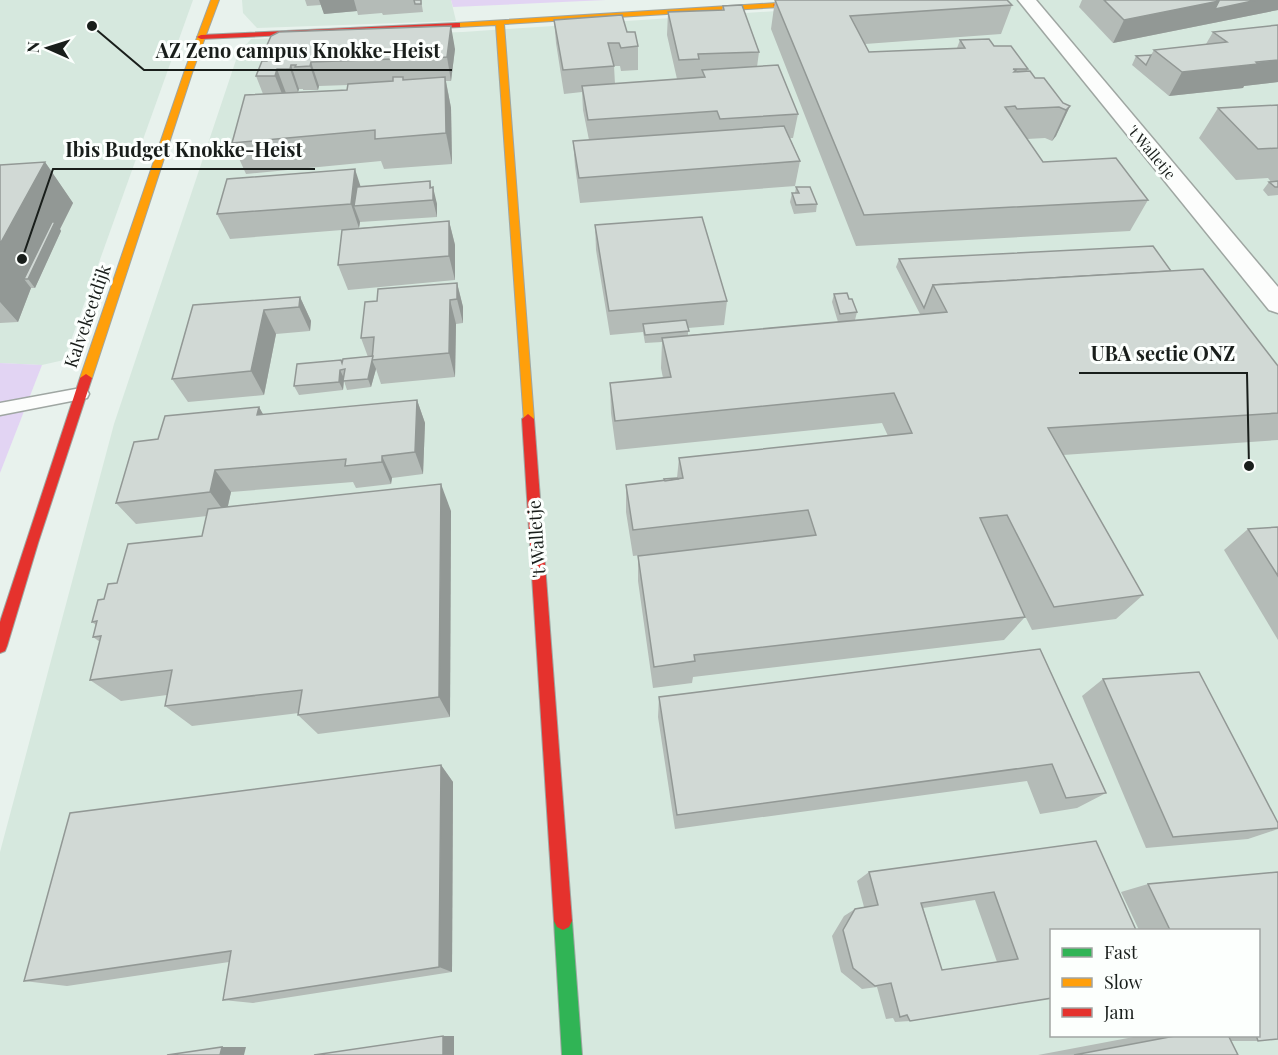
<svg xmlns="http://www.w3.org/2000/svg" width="1278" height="1055" viewBox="0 0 1278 1055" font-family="'Playfair Display',serif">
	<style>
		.built { fill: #d6e8de; fill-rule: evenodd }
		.green { fill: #e2d4f3 }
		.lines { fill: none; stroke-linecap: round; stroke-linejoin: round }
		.lane-casing { stroke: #9fa6a2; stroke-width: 3 }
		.street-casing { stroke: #9fa6a2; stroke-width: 3 }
		.fast-casing { stroke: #9fa6a2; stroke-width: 2 }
		.slow-casing { stroke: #9fa6a2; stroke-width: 2 }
		.jam-casing { stroke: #9fa6a2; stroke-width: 2 }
		.lane { fill: #fcfdfc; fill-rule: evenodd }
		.street { fill: #fcfdfc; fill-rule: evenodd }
		.fast { fill: #30b455; fill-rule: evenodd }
		.slow { fill: #ff9f0a; fill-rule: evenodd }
		.jam { fill: #e5322d; fill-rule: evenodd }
		.wall { fill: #b4bbb7; fill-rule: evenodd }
		.shaded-wall { fill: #929895 }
		.building { fill: #d1d9d5; stroke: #929895; stroke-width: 1.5; fill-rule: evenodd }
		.labels { text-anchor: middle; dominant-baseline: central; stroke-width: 6; stroke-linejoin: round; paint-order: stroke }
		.far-street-label { font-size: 15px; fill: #191e1b; stroke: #fcfffd }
		.street-label { font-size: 18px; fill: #191e1b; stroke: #fcfffd }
		.leader { fill: none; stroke: #191e1b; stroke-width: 2 }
		.callout-dot { fill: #191e1b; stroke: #fcfffd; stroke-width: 2 }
		.callout-label { font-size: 20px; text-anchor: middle; font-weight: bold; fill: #191e1b; stroke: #fcfffd; stroke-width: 6; stroke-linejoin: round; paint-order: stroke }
	</style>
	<rect width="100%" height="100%" fill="#e8f2ed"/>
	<g class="built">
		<path d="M0,0h193l-129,360 -22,5 -42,-2z"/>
		<path d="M242,0h209l5,21 -199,7 -14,-15z"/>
		<path d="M941,0h337v1055h-1278v-203l114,-428 124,-370 13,-15 212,-7zM1052,930h206v106h-206z"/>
	</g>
	<g class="green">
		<path d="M451,0h155l-153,7z"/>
		<path d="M0,363l42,2 -42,108z"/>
	</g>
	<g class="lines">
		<g class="lane-casing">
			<path id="lane" d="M81,388l6,2 2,4 -2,4 -87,17v-12z"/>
		</g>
		<g class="street-casing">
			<path id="street" d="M1018,0h18l242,287v26l-9,-3z"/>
		</g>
		<g class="fast-casing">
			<path id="fast" d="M563,912l6,3 3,6 10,134h-20l-8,-134 3,-6z"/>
		</g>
		<g class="slow-casing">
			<g id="slow">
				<path d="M211,0h8l-26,70 -101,308 -6,4 -4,-1 -2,-3 105,-308z"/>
				<path d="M777,3l4,2 -1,2 -276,17 30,395 -6,5 -4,-2 -28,-397 -39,2 -4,-2 4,-2z"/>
			</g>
		</g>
		<g class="jam-casing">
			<g id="jam">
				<path d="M821,0h38l-4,2 -78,5 -4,-2 4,-2z"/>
				<path d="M457,23h3v4l-259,12 -4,-2 4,-2z"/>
				<path d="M86,374l6,4 -54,165 -31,103 -2,5 -5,2v-31l80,-244z"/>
				<path d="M528,414l6,5 38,502 -3,6 -6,3 -6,-3 -3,-6 -32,-502z"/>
			</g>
		</g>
		<use href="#lane" class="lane"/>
		<use href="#street" class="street"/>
		<use href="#fast" class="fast"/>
		<use href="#slow" class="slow"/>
		<use href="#jam" class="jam"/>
	</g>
	<g class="wall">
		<path d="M305,0h116l2,12 -40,3 -1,-2 -24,2 -1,-4 -33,3 -3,-9 -14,1z"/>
		<path d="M775,0l237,5 -11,29 -136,10 4,8 88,-4 3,-8 34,6 34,23 -1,2 36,32 7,3 -14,30 -4,5 -7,-3 -18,1 16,23 105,38 -18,31 -274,15 -85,-217z"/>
		<path d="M1082,0h196v10l-165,33 -34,-36z"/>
		<path d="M723,6l36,46 -2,15 41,47 -5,24h-3l10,23 -5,25 -215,17 -5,-37 -2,-25 16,-1 -6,-30 -1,-18 -18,2 -8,-51 -2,-23 73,12 11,14v24l-17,1 -1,-5h-6l1,18 62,-5 -10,-44 1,-23 54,-2z"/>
		<path d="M1278,25v57l-34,4 -1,2 -74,8 -37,-31 4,-9 15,-1 3,-5 52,-6 7,-12z"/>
		<path d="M455,49l-4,32h-5l5,27 1,56 -68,5 -3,-8 -135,13 -14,-31 31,-49 -7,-18 8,-15 -1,-3 3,-1 -2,-5zM348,85l-1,5 -49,2 1,-3h4v1h15l1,-4z"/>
		<path d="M1278,105v90l-10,1 -5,-6 6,-8h2l-3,-4 -32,2 -37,-42 19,-30z"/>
		<path d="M45,162l28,41 -13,26 1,2 -26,57h-4l-13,34 -18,1v-158z"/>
		<path d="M361,187h70l6,17v13l-77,5 -1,6 90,-7 6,24v35l-107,10 -10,-25 4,-35 -112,9 -13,-25z"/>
		<path d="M796,187l21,17 -1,8 -22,2 -4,-12 2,-9h3z"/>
		<path d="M595,225l132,76 -3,24 -36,3v7l150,-13 -6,-20 2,-8 15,5 8,13 -2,8 65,-6 -24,-47 3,-8 272,12 107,95v74l-215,15 80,140 -27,24 -84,11 -13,-26 6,13 -21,23 -311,37 -1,6 -39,5 -15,-107v-25l49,-6 -54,6 -7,-44v-27l38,-4 13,-3 2,-20 209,-22 -6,-13 -266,27 -5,-37 -1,-30 53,-5 -2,-10 1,-26 -17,1 -2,-11 -33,3 -14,-85z"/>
		<path d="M457,283l6,24v16l-7,1 -1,53 -74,7 -5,-15 -5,18 -24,3 -3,-9 -1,9 -44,5 -5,-9 48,-24 26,-5 -7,-19 16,-37z"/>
		<path d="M300,297l11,24 -1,10 -34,3 -12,61 -76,7 -16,-23 21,-74z"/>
		<path d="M417,400l8,23 -2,51 -31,4 -1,6 -35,4 -3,-6 -122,10 -3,14 223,5 -1,206 -132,17 -20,-19 1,-2 -107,13 -27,-20 2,-11 -46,6 -31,-21 10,-38 -7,-5 3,-12 -4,-3 12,-23 13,-16 85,-47 5,-20 -71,8 -20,-21 42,-64 101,-32 4,8z"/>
		<path d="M1278,527v113l-54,-90 24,-21z"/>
		<path d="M1040,649l66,144 -29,15 -37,6 -13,-33 -352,48 -17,-112 1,-20z"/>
		<path d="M1103,679l175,144v6l-30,10 -102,9 -64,-152z"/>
		<path d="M441,765l12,17 -1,190 -199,31 -30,-3 6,-38 -162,24 -43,-5z"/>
		<path d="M1096,841l-44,157 -142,23 -15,1 -2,-4 -7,1 -9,-32 -15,2 -21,-17 -9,-36 12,-20 11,-7 9,-2 -7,-26 12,-9zM975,900l22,62 -55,8 -19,-62z"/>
		<path d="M1278,872l-20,169h-27l7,14h-200l106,-20h114v-105h-119l-18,-38 27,-8z"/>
	</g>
	<g class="shaded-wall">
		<path d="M319,0h35l3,11 -33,3z"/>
		<path d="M1257,0h21v10l-165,33 11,-23 95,-19z"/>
		<path d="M451,26l4,23 -4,32 -4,-24z"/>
		<path d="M1278,60v22l-34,4 -1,2 -74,8 13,-24z"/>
		<path d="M311,62l8,24 -1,4 -8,-24z"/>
		<path d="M291,65l8,24 -1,3 -8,-23z"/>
		<path d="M277,69l9,24 -2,6 -9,-23z"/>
		<path d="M445,77l6,31 1,56 -6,-31z"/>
		<path d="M1070,106l-14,30 -4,5 14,-31z"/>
		<path d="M45,162l28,41 -13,26 1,2 -26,57 -7,-9h-4l7,9 -13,34 -18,-20v-58z"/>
		<path d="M355,169l8,25 -9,12 6,16 -1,6 -8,-24z"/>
		<path d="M430,181l3,15v-9l4,17v13l-7,-29z"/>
		<path d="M449,221l6,24v35l-6,-24z"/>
		<path d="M457,283l6,24v16l-6,-24z"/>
		<path d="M300,297l11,24 -1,10 -11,-24z"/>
		<path d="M450,300l6,24 -1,53 -6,-24z"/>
		<path d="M264,310l12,24 -12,61 -13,-24z"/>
		<path d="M373,356l-1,4 4,9 -5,18 -3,-8z"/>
		<path d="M340,370l4,8 -1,12 -4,-8z"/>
		<path d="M417,400l8,23 -2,51 -8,-22z"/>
		<path d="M259,407l13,23 -15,-15z"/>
		<path d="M382,456l10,22 -1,6 -9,-22z"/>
		<path d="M215,470l16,22 -5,22 -16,-22z"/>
		<path d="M441,484l10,27 -1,206 -11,-20z"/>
		<path d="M441,765l12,17 -1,190 -13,-5z"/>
		<rect x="443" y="1036" width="11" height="19"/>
		<path d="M222,1047h24l-2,8h-24z"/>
	</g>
	<g class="building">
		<path d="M414,0h7v4h-6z"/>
		<path d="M775,0h232l5,5 -162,11 19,36 96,-4 -5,-8 29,-1 5,7h17l17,23h-15l3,1 -2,2 16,-1 5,7h9l19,25 7,3 -4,4 -7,-3 -42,2 -2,-3 -10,1 38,55 73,-4 32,42 -284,15z"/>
		<path d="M1104,0h112l3,1 -95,19z"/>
		<path d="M1216,0h41l-42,9 4,-8z"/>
		<path d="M742,5l17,47 -61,2 1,5 -20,1 -11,-48 56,-2 -1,-4z"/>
		<path d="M622,15l5,17h8l3,14 -17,2 -2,-5h-11l6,23 -51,4 -9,-50z"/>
		<path d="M1278,25v35l-22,2 2,2 -76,8 -28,-22 73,-8 -14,-10z"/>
		<path d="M451,26l-4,31 -136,5 -1,4 -15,1 1,-2h-5l-1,4h-13l-2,7h-19l6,-15h5l1,-3h-5l7,-3 -6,-3 7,-16 8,-4z"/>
		<path d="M1151,55l-5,10 -10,-9z"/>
		<path d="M778,65l20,49 -78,5 -3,-8 -129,9 -6,-34 123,-9 -3,-7z"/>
		<path d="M393,77h10v3l42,-3 1,56 -71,6v-9l-143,13 13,-48 102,-5 1,-6 45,-3z"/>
		<path d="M1278,105v43l-20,1 -40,-41z"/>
		<path d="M784,126l16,35 -221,17 -6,-37z"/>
		<path d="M45,162l-45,82v-79z"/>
		<path d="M355,169l-4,35 -134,10 10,-35z"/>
		<path d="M430,181v7l3,-1v13l-79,6 3,-19z"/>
		<path d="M1278,181v6h-3l-6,-5z"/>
		<path d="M796,187h14l7,17 -21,1 -4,-12h7z"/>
		<path d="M702,217l25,84 -118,10 -14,-86z"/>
		<path d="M449,221v35l-111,9 4,-35z"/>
		<path d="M52,222h3l-27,57h-4z"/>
		<path d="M1153,246l18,25 -238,14 -9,23 -25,-49z"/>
		<path d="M1203,269l75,97v47l-230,15 95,167 -89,12 -47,-92 -27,3 45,99 -331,38 1,6 -41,6 -16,-111 178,-21 -8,-25 -175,20 -7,-45 57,-7 -4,-20 233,-25 -18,-40 -279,28 -5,-38 61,-6 -9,-39 285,-26 -14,-27z"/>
		<path d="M457,283v16l-7,1 -1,53 -77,7 2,-23 -13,1 4,-36 12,-1 1,-12z"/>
		<path d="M847,293l2,6h3l5,13 -17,2 -6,-20z"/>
		<path d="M300,297l-1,10 -35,3 -13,61 -79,8 21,-74z"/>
		<path d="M686,320l3,11 -44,4 -2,-11z"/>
		<path d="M373,356l-5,23 -25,2 2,-12 -5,1 -1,12 -45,4 3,-22 44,-4 1,3 1,-4z"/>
		<path d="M417,400l-2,52 -33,4v6l-37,4 1,-7 -131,11 -5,22 -94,11 18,-61 24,-3 7,-23 94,-9 -2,8z"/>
		<path d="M677,478l1,1 -13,2 -1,-2z"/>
		<path d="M441,484l-2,213 -141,18 4,-25 -137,16 7,-36 -82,10 11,-44 -8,1 4,-16 -5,1 6,-22 6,-1 4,-15 9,-1 11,-39 74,-8 6,-27z"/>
		<path d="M1278,527v49l-30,-47z"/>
		<path d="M1040,649l66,144 -40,5 -14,-34 -375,51 -18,-118z"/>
		<path d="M1199,672l79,151v5l-105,9 -70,-158z"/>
		<path d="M441,765l-2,202 -216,33 8,-49 -207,30 46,-168z"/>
		<path d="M1096,841l40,89h-84v68l-142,23 -3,-6 -7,2 -9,-34 -16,3 -22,-18 -10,-38 12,-21 23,-4 -9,-33zM994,892l24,67 -76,11 -21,-67z"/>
		<path d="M1278,872v167l-20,2 -2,-6h2v-105h-88l-22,-46z"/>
		<path d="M1180,1035h48l10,20h-164z"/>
		<path d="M443,1036v19h-129z"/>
		<path d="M222,1047l-2,8h-53z"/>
	</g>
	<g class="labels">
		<g class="far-street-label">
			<text transform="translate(1152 152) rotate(50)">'t Walletje</text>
		</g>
		<g class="street-label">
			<text transform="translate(87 316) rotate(-71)">Kalvekeetdijk</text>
			<text transform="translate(536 539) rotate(-94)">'t Walletje</text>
		</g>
	</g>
	<path class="leader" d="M92 26L144 70H452M22 259L53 169H315M1249 466L1247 373H1079"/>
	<g class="callout-dot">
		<circle cx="92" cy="26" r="6"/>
		<circle cx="22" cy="259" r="6"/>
		<circle cx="1249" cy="466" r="6"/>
	</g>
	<g class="callout-label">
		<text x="298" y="58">AZ Zeno campus Knokke-Heist</text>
		<text x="184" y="157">Ibis Budget Knokke-Heist</text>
		<text x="1163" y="361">UBA sectie ONZ</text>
	</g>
	<rect x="1050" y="929" width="210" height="108" fill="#fcfffd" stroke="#a1a5a3" stroke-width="1.5"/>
	<rect x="1062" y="948" width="30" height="9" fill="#30b455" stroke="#a1a5a3" stroke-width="1.5"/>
	<text x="1104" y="959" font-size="18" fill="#191e1b">Fast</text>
	<rect x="1062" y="978" width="30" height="9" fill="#ff9f0a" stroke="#a1a5a3" stroke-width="1.5"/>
	<text x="1104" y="989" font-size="18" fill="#191e1b">Slow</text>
	<rect x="1062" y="1008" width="30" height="9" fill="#e5322d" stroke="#a1a5a3" stroke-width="1.5"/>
	<text x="1104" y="1019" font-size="18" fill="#191e1b">Jam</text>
	<g transform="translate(48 48) rotate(273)" stroke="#fcfffd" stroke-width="4.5" paint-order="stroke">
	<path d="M0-4.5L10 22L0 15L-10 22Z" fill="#191e1b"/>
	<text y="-9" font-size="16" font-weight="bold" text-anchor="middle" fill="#191e1b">N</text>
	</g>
</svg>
